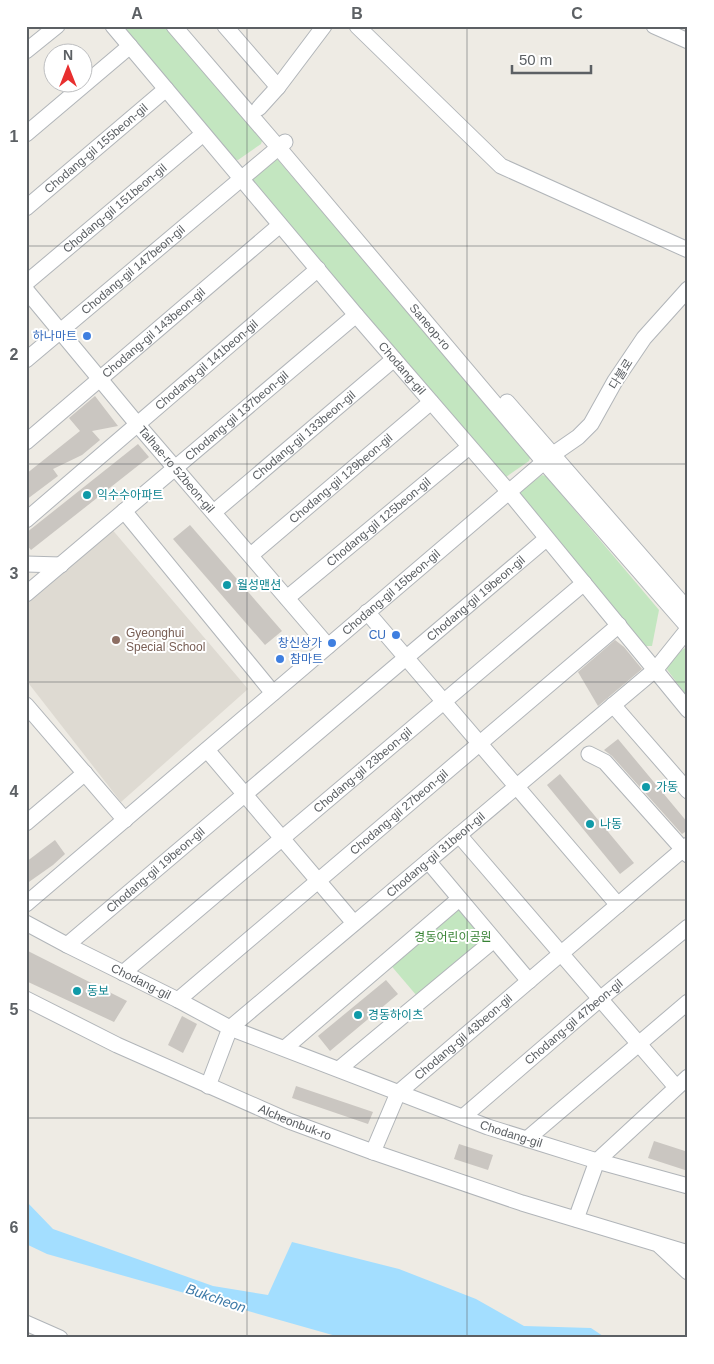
<svg xmlns="http://www.w3.org/2000/svg" width="714" height="1364" viewBox="0 0 714 1364" font-family="Helvetica,'Noto Sans KR',sans-serif">
	<style>
		.education { fill: #dedad2 }
		.green { fill: #c3e6c0 }
		.water { fill: #a3deff }
		.building { fill: #cac6c1 }
		.lines { fill: none; stroke-linecap: round; stroke-linejoin: round }
		.minor-casing { stroke: #b1b5b9; stroke-width: 17 }
		.minor { stroke: #fff; stroke-width: 15 }
		.grid { fill: none; stroke: #5c6064; stroke-width: 1; stroke-opacity: 0.55 }
		.shop-dot { fill: #3f7fe0; stroke: #fff; stroke-width: 2 }
		.culture-dot { fill: #0f9aa8; stroke: #fff; stroke-width: 2 }
		.education-dot { fill: #8d6e63; stroke: #fff; stroke-width: 2 }
		.labels { text-anchor: middle; dominant-baseline: central; stroke-width: 4; stroke-linejoin: round; paint-order: stroke }
		.street-label { font-size: 12px; fill: #5c6064; stroke: #fff }
		.shop-label { font-size: 12px; fill: #366cbe; stroke: #fff; text-anchor: end }
		.culture-label { font-size: 12px; fill: #0d838f; stroke: #fff; text-anchor: start }
		.education-label { font-size: 12px; fill: #785e54; stroke: #fff; text-anchor: start }
		.park-label { font-size: 12px; fill: #378234; stroke: #fff }
		.water-label { font-size: 14px; font-style: italic; fill: #3d7aa8; stroke: #fff }
		.neatline { fill: none; stroke: #5c6064; stroke-width: 2 }
		.grid-label { font-size: 16px; text-anchor: middle; font-weight: bold; fill: #5c6064 }
	</style>
	<rect width="100%" height="100%" fill="#eeebe4"/>
	<path class="education" d="M110,527l138,162 -127,113 -95,-122v-80z"/>
	<g class="green">
		<path d="M119,26h47l97,112 -2,6 -23,16 -5,-1z"/>
		<path d="M273,159l5,1 253,295 -2,6 -23,16 -5,-1 -250,-292 2,-8z"/>
		<path d="M542,475l4,1 113,134 -7,36h-6l-126,-147 1,-8z"/>
		<path d="M688,646v52l-22,-30 2,-8z"/>
		<path d="M457,904l29,35 -69,57 -29,-34z"/>
	</g>
	<path class="water" d="M26,1201l27,28 160,57 55,9 24,-53 107,27 77,30 48,27 67,2 15,10h-263l-296,-84 -21,-10z"/>
	<g class="building">
		<path d="M95,396l23,30 -26,5 8,9 -18,15 -29,14 5,7 -32,24v-26l54,-43 -11,-13z"/>
		<path d="M138,444l11,13 -118,93 -5,-6v-11z"/>
		<path d="M190,525l92,106 -17,14 -92,-106z"/>
		<path d="M615,640l9,7 18,22 -44,37 -20,-34z"/>
		<path d="M618,739l70,84v7l-6,4 -70,-78 -8,-6z"/>
		<path d="M560,774l74,89 -14,11 -73,-89z"/>
		<path d="M55,840l10,14 -12,11 -27,19v-22z"/>
		<path d="M26,950l101,51 -13,21 -88,-41z"/>
		<path d="M386,980l12,14 -68,57 -12,-15z"/>
		<path d="M182,1016l15,8 -14,29 -15,-8z"/>
		<path d="M296,1086l77,26 -5,12 -76,-26z"/>
		<path d="M654,1141l34,11v19l-40,-13z"/>
		<path d="M459,1144l34,11 -5,15 -34,-11z"/>
	</g>
	<g class="lines">
		<g class="minor-casing">
			<g id="minor">
				<path id="s1" d="M113,26l243,289 153,177 179,218"/>
				<path id="s2" d="M174,26l104,121 266,315 144,165"/>
				<path d="M225,26l53,61"/>
				<path d="M357,26l144,140 187,84"/>
				<path d="M654,26l34,15"/>
				<path d="M26,51l31,-25"/>
				<path d="M259,108l19,-21 46,-61"/>
				<path d="M26,134l104,-88"/>
				<path id="s3" d="M26,208l140,-119"/>
				<path id="s4" d="M26,283l177,-149"/>
				<path id="s5" d="M26,290l112,135 190,221"/>
				<path id="s6" d="M26,360l259,-218"/>
				<path d="M507,402l181,208"/>
				<path id="s7" d="M26,442l254,-217"/>
				<path d="M124,511l149,182"/>
				<path id="s8" d="M214,512l180,-153"/>
				<path id="s9" d="M26,520l292,-251"/>
				<path id="s10" d="M251,555l180,-153"/>
				<path d="M26,564l35,1"/>
				<path id="s11" d="M26,594l330,-279"/>
				<path id="s12" d="M287,598l182,-151"/>
				<path d="M367,612l251,293"/>
				<path d="M26,705l99,115"/>
				<path d="M613,705l75,86"/>
				<path d="M207,750l147,173"/>
				<path d="M589,754l16,8 83,93"/>
				<path d="M26,823l59,-50"/>
				<path d="M459,835l217,252"/>
				<path d="M428,861l101,120"/>
				<path id="s13" d="M26,904l526,-449 26,-18 13,-13 24,-43 29,-43 44,-49"/>
				<path id="s14" d="M26,923l41,22 111,55 52,28 258,99 109,34 91,25"/>
				<path id="s15" d="M67,945l479,-406"/>
				<path id="s16" d="M123,973l461,-390"/>
				<path id="s17" d="M26,999l91,46 172,76 84,31 149,51 166,50"/>
				<path id="s18" d="M178,1000l441,-375"/>
				<path d="M285,1048l174,-149"/>
				<path d="M339,1069l155,-129"/>
				<path id="s19" d="M208,1086l22,-58 426,-359 32,-40"/>
				<path id="s20" d="M463,1117l137,-118 88,-72"/>
				<path d="M527,1139l161,-137"/>
				<path id="s21" d="M373,1152l25,-59 290,-248"/>
				<path d="M576,1219l21,-58 91,-84"/>
				<path d="M660,1246l28,26"/>
				<path d="M26,1323l34,15"/>
			</g>
		</g>
		<use href="#minor" class="minor"/>
	</g>
	<path class="grid" d="M247,26v1312M467,26v1312M26,246h662M26,464h662M26,682h662M26,900h662M26,1118h662"/>
	<g class="shop-dot">
		<circle cx="87" cy="336" r="5"/>
		<circle cx="396" cy="635" r="5"/>
		<circle cx="332" cy="643" r="5"/>
		<circle cx="280" cy="659" r="5"/>
	</g>
	<g class="culture-dot">
		<circle cx="87" cy="495" r="5"/>
		<circle cx="227" cy="585" r="5"/>
		<circle cx="646" cy="787" r="5"/>
		<circle cx="590" cy="824" r="5"/>
		<circle cx="77" cy="991" r="5"/>
		<circle cx="358" cy="1015" r="5"/>
	</g>
	<circle class="education-dot" cx="116" cy="640" r="5"/>
	<g class="labels">
		<g class="street-label">
			<text stroke="none"><textPath href="#s3" startOffset="92">Chodang-gil 155beon-gil</textPath></text>
			<text stroke="none"><textPath href="#s4" startOffset="116">Chodang-gil 151beon-gil</textPath></text>
			<text stroke="none"><textPath href="#s6" startOffset="140">Chodang-gil 147beon-gil</textPath></text>
			<text stroke="none"><textPath href="#s2" startOffset="395">Saneop-ro</textPath></text>
			<text stroke="none"><textPath href="#s7" startOffset="168">Chodang-gil 143beon-gil</textPath></text>
			<text stroke="none"><textPath href="#s9" startOffset="238">Chodang-gil 141beon-gil</textPath></text>
			<text stroke="none"><textPath href="#s1" startOffset="448">Chodang-gil</textPath></text>
			<text transform="translate(621 374) rotate(-58)">다불로</text>
			<text stroke="none"><textPath href="#s11" startOffset="276">Chodang-gil 137beon-gil</textPath></text>
			<text stroke="none"><textPath href="#s8" startOffset="118">Chodang-gil 133beon-gil</textPath></text>
			<text stroke="none"><textPath href="#s5" startOffset="234">Talhae-ro 52beon-gil</textPath></text>
			<text stroke="none"><textPath href="#s10" startOffset="118">Chodang-gil 129beon-gil</textPath></text>
			<text stroke="none"><textPath href="#s12" startOffset="119">Chodang-gil 125beon-gil</textPath></text>
			<text stroke="none"><textPath href="#s13" startOffset="480">Chodang-gil 15beon-gil</textPath></text>
			<text stroke="none"><textPath href="#s15" startOffset="536">Chodang-gil 19beon-gil</textPath></text>
			<text stroke="none"><textPath href="#s16" startOffset="314">Chodang-gil 23beon-gil</textPath></text>
			<text stroke="none"><textPath href="#s18" startOffset="290">Chodang-gil 27beon-gil</textPath></text>
			<text stroke="none"><textPath href="#s19" startOffset="331">Chodang-gil 31beon-gil</textPath></text>
			<text stroke="none"><textPath href="#s15" startOffset="116">Chodang-gil 19beon-gil</textPath></text>
			<text stroke="none"><textPath href="#s14" startOffset="129">Chodang-gil</textPath></text>
			<text stroke="none"><textPath href="#s20" startOffset="146">Chodang-gil 47beon-gil</textPath></text>
			<text stroke="none"><textPath href="#s21" startOffset="150">Chodang-gil 43beon-gil</textPath></text>
			<text stroke="none"><textPath href="#s17" startOffset="296">Alcheonbuk-ro</textPath></text>
			<text stroke="none"><textPath href="#s14" startOffset="530">Chodang-gil</textPath></text>
		</g>
		<g class="shop-label">
			<text x="77" y="336">하나마트</text>
			<text x="386" y="635">CU</text>
			<text x="322" y="643">창신상가</text>
			<text x="290" y="659" text-anchor="start">참마트</text>
		</g>
		<g class="culture-label">
			<text x="97" y="495">익수수아파트</text>
			<text x="237" y="585">월성맨션</text>
			<text x="656" y="787">가동</text>
			<text x="600" y="824">나동</text>
			<text x="87" y="991">동보</text>
			<text x="368" y="1015">경동하이츠</text>
		</g>
		<g class="education-label">
			<text x="126" y="633">Gyeonghui<tspan x="126" dy="14">Special School</tspan></text>
		</g>
		<g class="park-label">
			<text x="453" y="937">경동어린이공원</text>
		</g>
		<g class="water-label">
			<text transform="translate(216 1298) rotate(19)">Bukcheon</text>
		</g>
	</g>
	<rect width="714" height="1364" fill="none" stroke="#ffffff" stroke-width="55"/>
	<g transform="translate(68 68)"><circle r="24" fill="#ffffff" stroke="#bebfc1"/>
	<path d="M0-4L9 19L0 12L-9 19Z" fill="#e82f2f"/>
	<text y="-8" font-size="14" font-weight="bold" text-anchor="middle" fill="#5c6064">N</text>
	</g>
	<path d="M512 65v8h79v-8" fill="none" stroke="#5c6064" stroke-width="2.5"/>
	<text x="519" y="65" font-size="15" fill="#5c6064" stroke="#ffffff" stroke-width="4" paint-order="stroke">50 m</text>
	<rect x="28" y="28" width="658" height="1308" class="neatline"/>
	<g class="grid-label">
		<text x="137" y="19">A</text>
		<text x="357" y="19">B</text>
		<text x="577" y="19">C</text>
		<text x="14" y="142">1</text>
		<text x="14" y="360">2</text>
		<text x="14" y="579">3</text>
		<text x="14" y="797">4</text>
		<text x="14" y="1015">5</text>
		<text x="14" y="1233">6</text>
	</g>
</svg>
